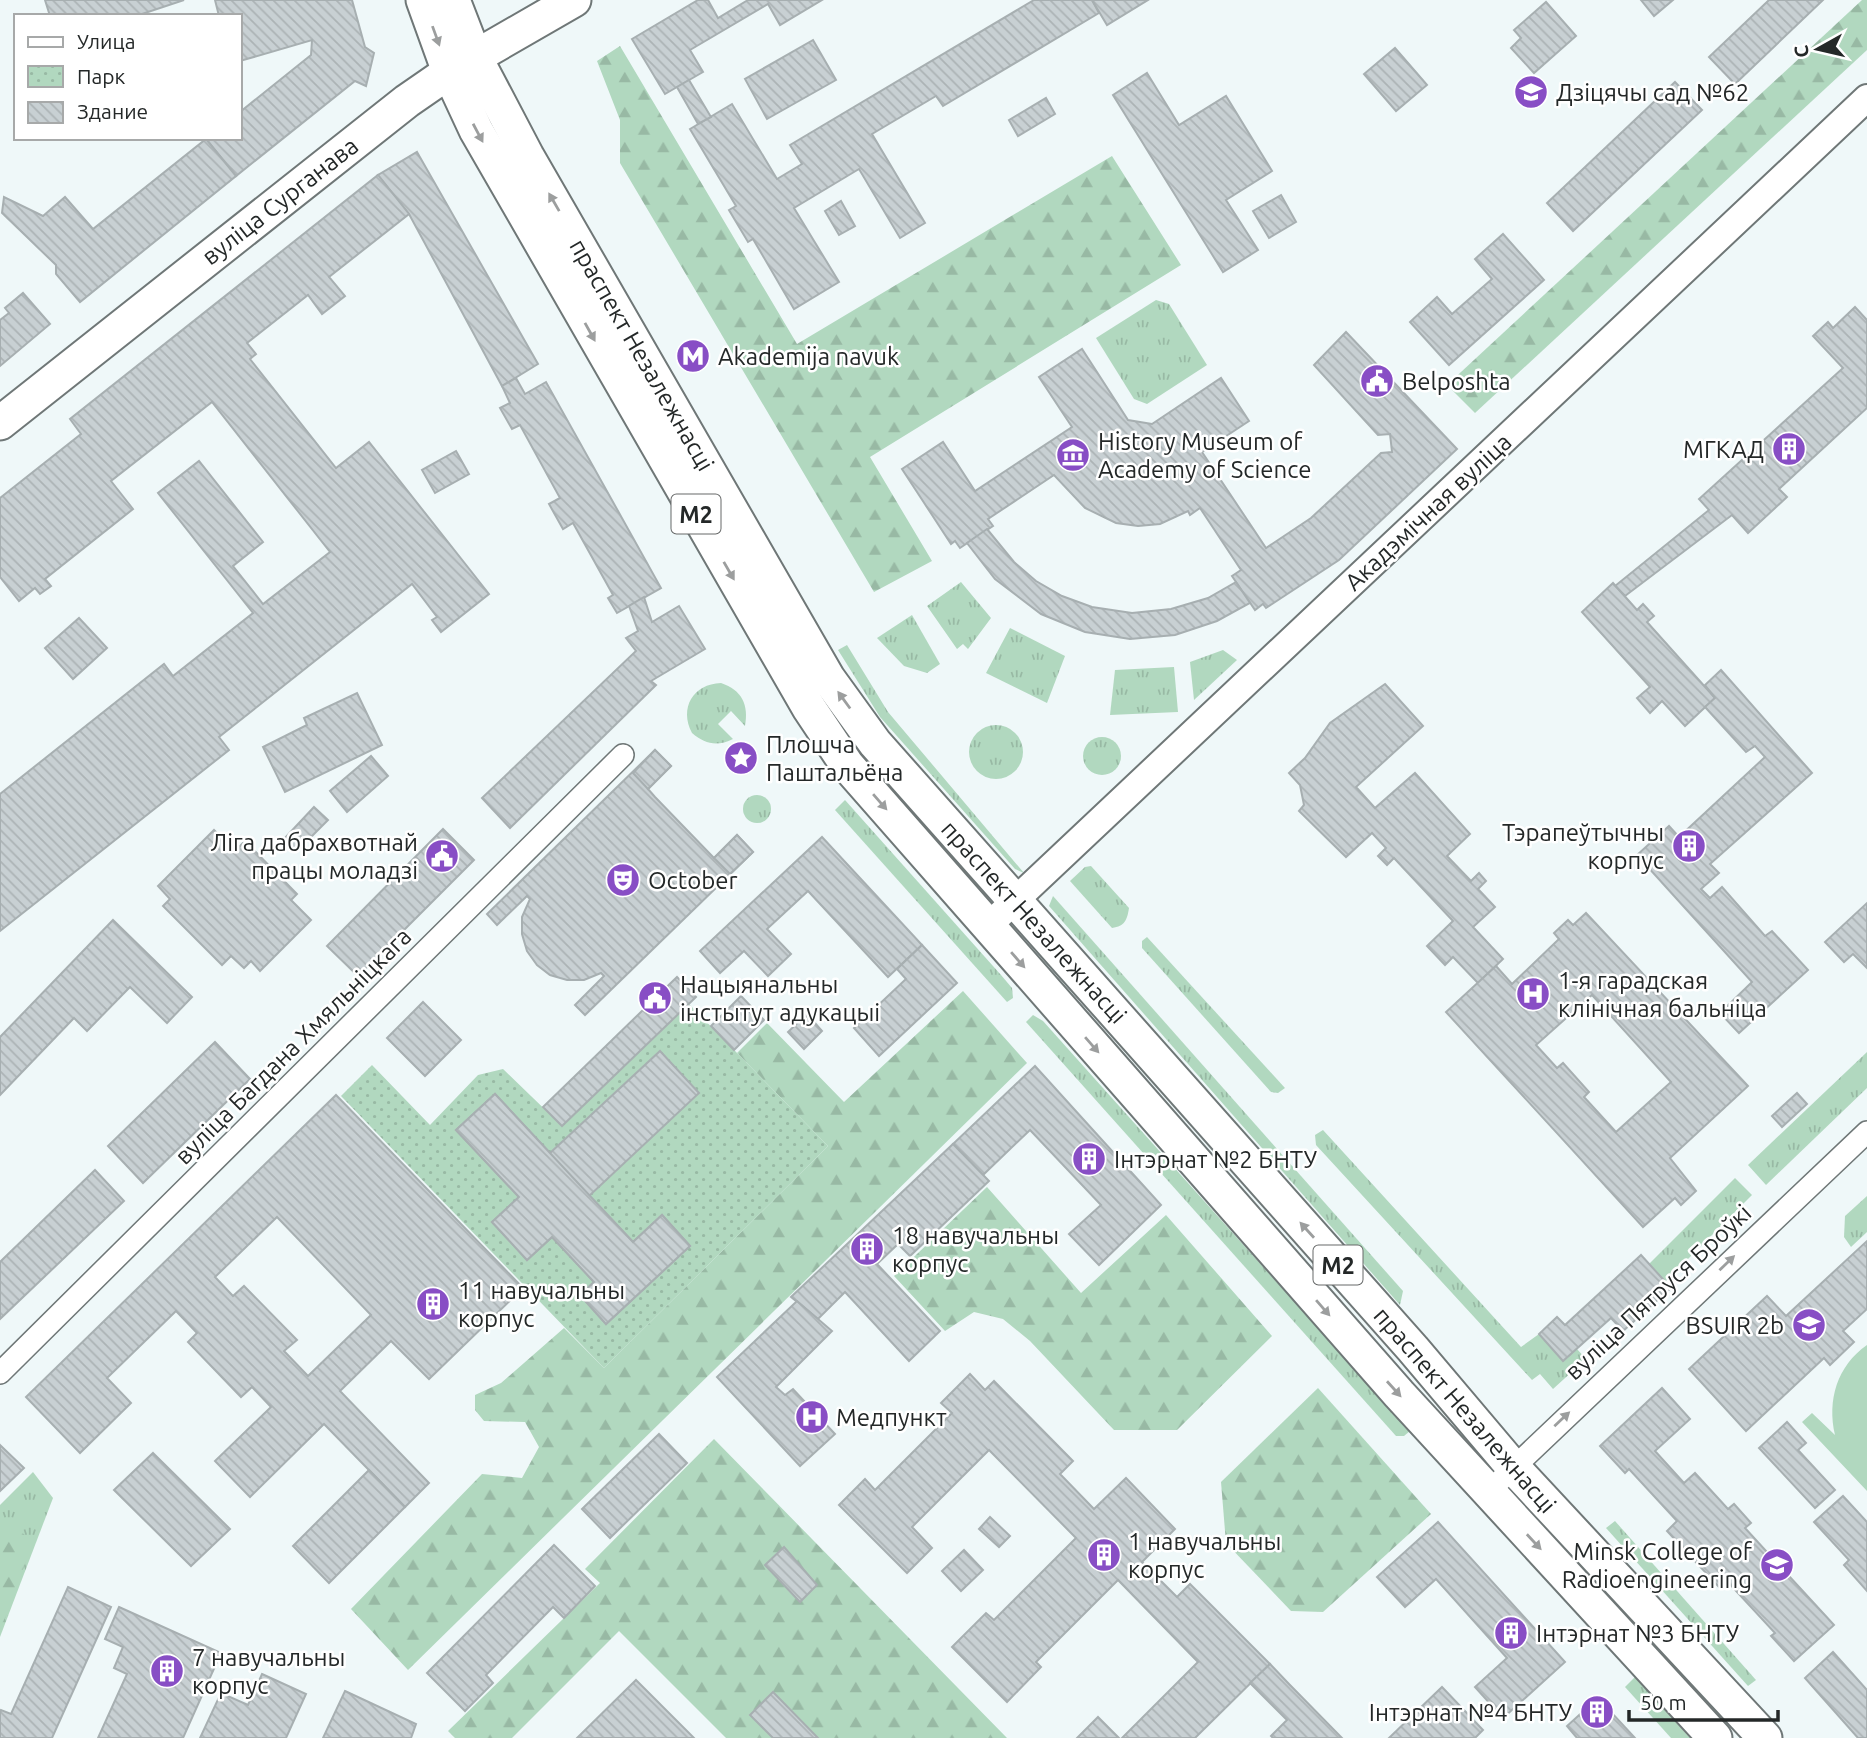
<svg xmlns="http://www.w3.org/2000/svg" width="1867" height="1738" viewBox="0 0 1867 1738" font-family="Ubuntu,sans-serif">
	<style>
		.grass { fill: url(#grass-tufts) }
		.forest { fill: url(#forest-firs) }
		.park { fill: url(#park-dots) }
		.garden { fill: #b1d8bf }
		.building { fill: url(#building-back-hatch); stroke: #a7afb1; stroke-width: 2; fill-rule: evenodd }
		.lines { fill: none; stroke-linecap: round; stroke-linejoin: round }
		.minor-casing { stroke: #6f7777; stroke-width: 24 }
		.tertiary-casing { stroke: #6f7777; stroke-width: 30 }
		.primary-casing { stroke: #6f7777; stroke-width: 37 }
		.minor { stroke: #fff; stroke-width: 21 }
		.tertiary { stroke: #fff; stroke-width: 26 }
		.primary { stroke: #fff; stroke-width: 33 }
		.oneway { fill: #9c9e9e }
		.labels { text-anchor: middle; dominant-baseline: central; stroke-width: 5; stroke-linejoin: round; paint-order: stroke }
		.shield { fill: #fff; stroke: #666868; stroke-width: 2 }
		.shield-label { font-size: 23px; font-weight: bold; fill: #242828 }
		.poi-label { font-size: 24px; fill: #242828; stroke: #fff; text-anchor: start }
		.street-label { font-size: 24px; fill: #242828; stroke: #fff }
	</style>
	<defs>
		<pattern id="grass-tufts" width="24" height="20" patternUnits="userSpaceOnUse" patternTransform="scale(1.75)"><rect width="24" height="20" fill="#b1d8bf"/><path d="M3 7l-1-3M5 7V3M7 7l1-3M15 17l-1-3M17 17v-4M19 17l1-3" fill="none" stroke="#98b9a4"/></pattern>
		<pattern id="forest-firs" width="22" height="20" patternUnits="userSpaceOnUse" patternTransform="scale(1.75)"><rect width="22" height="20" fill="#b1d8bf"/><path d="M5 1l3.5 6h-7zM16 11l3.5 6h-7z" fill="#98b9a4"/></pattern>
		<pattern id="park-dots" width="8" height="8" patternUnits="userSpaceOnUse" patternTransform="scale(1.75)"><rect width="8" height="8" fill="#b1d8bf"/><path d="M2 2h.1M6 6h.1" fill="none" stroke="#98b9a4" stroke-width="1.8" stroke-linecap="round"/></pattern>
		<pattern id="building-back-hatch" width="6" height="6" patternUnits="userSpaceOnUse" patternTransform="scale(1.75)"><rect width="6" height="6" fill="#c8d0d3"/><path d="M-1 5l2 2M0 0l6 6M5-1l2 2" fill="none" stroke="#acb3b5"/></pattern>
	</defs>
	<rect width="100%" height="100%" fill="#eff8f9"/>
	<g class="grass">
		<path d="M1156,300l13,4 38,61 -60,39 -13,-5 -38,-61z"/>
		<path d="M961,582l30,36 -23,31 -5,-5 -6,5 -30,-43z"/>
		<path d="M912,615l28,49 -13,9 -23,-7 -27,-28z"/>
		<path d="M1010,628l55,28 -18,47 -61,-30z"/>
		<path d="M847,645l41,67 136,161 -9,-4 -135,-152 -42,-67z"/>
		<path d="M1223,650l14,10 -43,40 -4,-38z"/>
		<path d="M1174,667l4,45 -68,3 5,-45z"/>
		<path d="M721,683c21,7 28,22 24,43l-14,-15 -13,13 15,15c-16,8 -28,5 -41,-6 -13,-25 1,-49 29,-50z"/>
		<circle cx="996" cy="752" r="27"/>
		<circle cx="1102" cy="756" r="19"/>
		<circle cx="757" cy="809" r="14"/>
		<path d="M845,800l156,175 11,13 1,10 -6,4 -172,-192z"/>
		<path d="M1091,866l38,42c-2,12 -4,18 -17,20l-42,-47 15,-14z"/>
		<path d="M1053,896l350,395 -3,14 -351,-399z"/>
		<path d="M1147,937l138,151 -7,5 -7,-1 -129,-144v-7z"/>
		<path d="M1033,1015l10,6 367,410 -6,5h-8l-370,-414z"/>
		<path d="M1867,1052v36l-101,97 -18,-20z"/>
		<path d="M1323,1130l198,217 18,-13 24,27 14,-12 9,10 -33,30 -13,-15 -8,6 -216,-235 -1,-10z"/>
		<path d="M1735,1178l17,17 -87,87 -16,-18z"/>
		<path d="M1867,1196v36l-16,15 -7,-10 1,-21z"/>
		<path d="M33,1472l20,26 -53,139v-132z"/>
		<path d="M1615,1521l141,159 -8,6 -142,-158z"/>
		<path d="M1635,1677l55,61h-19l-46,-51z"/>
	</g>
	<g class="forest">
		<path d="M1862,0h5v50l-392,363 -28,-28z"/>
		<path d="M620,46l177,298 315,-188 69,109 -311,192 62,104 -58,31 -254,-429v-43l-23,-59z"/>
		<path d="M963,991l64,72 -619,607 -57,-61 131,-135 40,4 17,-31 -14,-25 -41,-1 -9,-11v-15l26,-12 63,-55 40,40 224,-222 -91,-93 30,-30 77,79z"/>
		<path d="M987,1187l94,106 85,-78 106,121 -95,94h-63l-84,-89 -27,-22 -29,-7 -29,19 -51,-55z"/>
		<path d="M1318,1388l113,126 -108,98 -32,-1 -65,-68 -5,-61z"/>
		<path d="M714,1439l293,299h-281l-107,-107 -107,107h-57l-7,-7 152,-148 -15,-14z"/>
		<path d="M0,1517l7,3 26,22 -33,90z"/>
	</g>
	<path class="park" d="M689,1004l139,142 -224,222 -263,-272 31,-31 58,60 48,-50 25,-6 59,57z"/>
	<path class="garden" d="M1867,1345v146l-65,-69 10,-9 23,22c-8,-35 2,-69 32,-90z"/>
	<g class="building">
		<path d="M45,0h139l-48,16h-86z"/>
		<path d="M215,0h137l13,47 9,6 -8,33 -11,-5 -119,95 -30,-37 34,-1v-26l71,-57 1,-15 -72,21v-45h-21z"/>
		<path d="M698,0h10l10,18 30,-18h74l-42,25 -12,-21 -78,46 13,22 -38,22 -33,-55z"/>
		<path d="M1034,0h58l7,13 -156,93 -7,-10 -64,38 53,89 -25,15 -41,-69 -65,39 45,74 -45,27 -41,-70 -5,3 -19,-32 7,-4 -46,-77 42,-25 45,75 25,-15 -12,-19z"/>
		<path d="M1092,0h56l-41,25z"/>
		<path d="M1641,0h32l-19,16z"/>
		<path d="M1769,0h54l-88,84 -26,-27z"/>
		<path d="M1546,2l30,34 -42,37 -23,-25 10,-10 -7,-8z"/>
		<path d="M813,40l23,40 -69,39 -22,-40z"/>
		<path d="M1395,48l32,37 -31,26 -32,-37z"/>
		<path d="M1147,73l32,52 47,-29 46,75 -46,29 32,50 -35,22 -110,-177z"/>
		<path d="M689,80l22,37 -13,7 -21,-37z"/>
		<path d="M1675,82l27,28 -129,121 -26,-28z"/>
		<path d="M1046,98l9,16 -37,22 -9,-16z"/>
		<path d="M206,139l30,37 -156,126 -24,-28v-9l-54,-52 2,-16 39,19 22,-19 28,32z"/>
		<path d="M417,152l121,212 -36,22 -93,-172 -31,-39z"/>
		<path d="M378,175l31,39 -80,63 16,19 -23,18 -14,-19 -61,48 9,11 -6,5 86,109 33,-26 120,152 -48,38 -9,-12 5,-3 -25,-33 -193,153 10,13 -229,181v-137l164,-130 9,12 80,-63 -95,-120 41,-32 64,81 -30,24 30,38 67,-52 -118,-150 -101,79 22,28 -88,70 6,7 -11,8 -5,-6 -16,13 -19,-24v-79l81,-64 -11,-15z"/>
		<path d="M1281,195l15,27 -27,16 -16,-27z"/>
		<path d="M841,201l14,25 -16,9 -14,-24z"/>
		<path d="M1503,234l41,46 -95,85 -39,-43 27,-25 15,17 40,-35 -17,-20z"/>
		<path d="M23,293l27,31 -50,42v-46l9,-7 -4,-5z"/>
		<path d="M1855,307l12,13v88l-88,81 8,8 -39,36 -16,-18 -107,81 -10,-10 94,-76 -10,-11 144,-131 -30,-32 15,-14 5,6z"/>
		<path d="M1346,332l111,117 -118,111 -73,48 -3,-4 -8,6 -19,-28 -4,-6 9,-6 -41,-62 -10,7 -2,-4 -28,13 -22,2 -22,-3 -31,-15 -31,-33 -66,44 5,7 -33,22 -5,-7 -4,3 -49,-75 41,-27 32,49 97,-64 -33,-50 43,-28 46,71 24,4 69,-46 28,43 -47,31 64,96 45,-30 70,-65 11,-1 -2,-18 -12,1 -64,-70z"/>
		<path d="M516,378l9,16 21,-12 115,206 -44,25 -9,-15 5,-3 -40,-72 -10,6 -14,-25 11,-6 -40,-73 -8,4 -12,-21 10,-5 -8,-17z"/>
		<path d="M456,451l13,23 -34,19 -13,-23z"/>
		<path d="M987,529l27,33 22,19 26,15 30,11 40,6 39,-4 37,-11 28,-16 14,21 -33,18 -42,14 -45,4 -45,-7 -44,-18 -46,-35 -28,-36z"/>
		<path d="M1613,583l24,27 6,-6 11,12 -7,6 68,76 -30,28 -23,-25 -12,12 -13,-15 13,-11 -68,-75z"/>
		<path d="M644,597l8,25 27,-16 26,43 -54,32 5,4 -146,143 -28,-30 154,-147 -10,-13 12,-7 -9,-25z"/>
		<path d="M79,618l28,30 -34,31 -28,-31z"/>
		<path d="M1721,670l91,103 -102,91 9,9 -18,16 9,9 12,-11 43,49 7,-5 36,39 -69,63 -19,-20 32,-31 -115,-127 32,-29 10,11 86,-80 -10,-11 -9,6 -41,-45 10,-9 -10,-13z"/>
		<path d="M1385,684l38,42 -67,61 19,21 40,-35 55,61 -23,22 24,25 8,-8 7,8 -8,8 17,18 -22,20 30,32 -25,24 -25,-26 -8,8 -18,-19 26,-25 -59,-63 -7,7 -9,-9 8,-8 -14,-15 -26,24 -47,-46 5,-6 -4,-20 -11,-12 16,-15 25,-35z"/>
		<path d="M357,693l25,52 -97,47 -22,-45 44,-22 -3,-7z"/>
		<path d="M655,750l16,16 -23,23 7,8 59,61 23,-23 16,17 -168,163 -10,-10 29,-29 -3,-3 -17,7h-17l-17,-5 -13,-10 -10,-14 -5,-17v-17l8,-18 -3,-3 -30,29 -10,-11z"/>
		<path d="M655,750l16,16 -23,23 -15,-16z"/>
		<path d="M371,756l17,20 -41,36 -17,-21z"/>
		<path d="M314,807l14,13 -31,31 -13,-12z"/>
		<path d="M443,829l31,31 -116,116 -31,-30z"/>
		<path d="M214,830l21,21 10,-10 52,53 -6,6 20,20 -51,51 -9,-10 -7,7 -13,-12 -9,9 -59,-59 7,-7 -12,-13z"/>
		<path d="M737,835l16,17 -23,22 -16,-16z"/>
		<path d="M822,837l100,108 -34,32 -80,-86 -41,38 24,25 -23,22 -24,-25 -24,22 -20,-22z"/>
		<path d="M1867,903v65l-14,-14 -9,8 -19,-20z"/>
		<path d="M1586,913l162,173 -78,72 26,33 -15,14 -6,-7 -32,29 -197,-215 50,-46 16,18 47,-45 -5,-6 14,-13 5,5zM1592,995l79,87 -55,50 -32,-35 5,-5 -26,-29 -6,5 -21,-23z"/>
		<path d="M113,920l79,77 -25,26 -37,-36 -43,44 -13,-13 -74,77v-58z"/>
		<path d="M922,945l35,38 -78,73 -25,-28 52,-49 -9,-10z"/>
		<path d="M677,977l19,20 -134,129 -19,-19z"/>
		<path d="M741,996l23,24 -30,30 -23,-24z"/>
		<path d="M423,1002l38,38 -36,36 -38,-38z"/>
		<path d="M807,1014l15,17 -18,18 -16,-17z"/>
		<path d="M215,1042l35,37 -107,104 -35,-37z"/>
		<path d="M660,1051l39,42 -110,103 44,46 29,-27 28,31 -84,78 -26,-29 14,-13 -42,-45 -25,23 -35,-38 27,-25 -63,-67 39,-36 55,59z"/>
		<path d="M1035,1066l126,139 -62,60 -30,-31 32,-29 -71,-75 -47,45 -30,-31z"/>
		<path d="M1797,1093l10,11 -25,23 -10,-11z"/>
		<path d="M495,1094l138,148 29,-27 28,31 -84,78 -26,-29 14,-13 -42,-45 -25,23 -35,-38 27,-25 -63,-67z"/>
		<path d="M336,1095l187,193 -94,91 -38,-38 -51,50 89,92 -24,24 -81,-83 -74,73 -35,-36 56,-54 -19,-20 -11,10 -53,-55 9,-9 -21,-22 -69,67 24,25 -51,50 -54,-56zM277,1217l94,98 -63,61 -24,-25 13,-11 -53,-54 -11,10 -18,-19z"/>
		<path d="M953,1144l36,37 -79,75 -12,-12 -21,20 63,67 -31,30 -64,-69 -27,27 -27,-22z"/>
		<path d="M95,1170l29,31 -124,118v-57z"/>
		<path d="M1867,1241v68l-24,22 11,11 -24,23 -6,-7 -78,73 -57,-62 78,-73 19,20z"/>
		<path d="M1641,1255l30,33 -48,43 -12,-13 -48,43 -24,-27 18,-17 8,8z"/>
		<path d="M797,1301l35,30 -56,56 9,8 8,-6 42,45 -35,32 -83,-89z"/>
		<path d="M970,1374l15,16 9,-9 79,80 -13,13 34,35 32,-31 49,51 -33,33 35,35 13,-13 80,80 -75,74h-73l76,-76 -80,-82 -82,82 5,5 -34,35 -55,-55 34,-34 8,7 82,-82 -87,-88 -77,77 20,21 -25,25 -68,-68 26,-26 10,11 77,-77 -11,-10z"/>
		<path d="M1662,1388l28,31 -35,32 29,32 11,-10 33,36 6,-5 17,19 -6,5 89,97 -40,36 -23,-25 4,-3 -49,-53 -7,7 -52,-56 10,-10 -48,-52 -4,4 -25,-27z"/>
		<path d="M1787,1422l19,21 -8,7 37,40 -20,18 -56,-60z"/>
		<path d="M659,1434l28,29 -77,75 -28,-29z"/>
		<path d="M0,1445l24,23 -24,23z"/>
		<path d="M153,1453l77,76 -39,37 -77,-76z"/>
		<path d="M369,1470l36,37 -76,76 -36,-37z"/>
		<path d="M1843,1496l24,26v69l-23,-26 5,-5 -35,-38z"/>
		<path d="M990,1517l20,19 -11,11 -20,-18z"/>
		<path d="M1438,1522l127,140 -62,56 -28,-31 32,-29 -71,-79 -31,28 -28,-30z"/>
		<path d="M554,1545l41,41 -31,32 -11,-11 -67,68 7,8 -28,28 -38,-38z"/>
		<path d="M784,1547l33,38 -17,17 -35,-37z"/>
		<path d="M964,1550l19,20 -22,21 -19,-20z"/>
		<path d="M68,1587l43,20 -59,131h-52v-25l1,-3 10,4z"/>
		<path d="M119,1607l102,46 -38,85h-85l29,-64 -13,-6 9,-21 -18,-8z"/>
		<path d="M1833,1652l34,38v48h-9l-53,-60z"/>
		<path d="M1270,1664l19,20 53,54h-69l-2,-2 16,-16 -37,-37z"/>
		<path d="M262,1674l44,20 -20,44h-86l21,-45 27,12z"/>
		<path d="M636,1680l58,58h-117z"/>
		<path d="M1442,1687l41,43 -8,8h-86z"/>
		<path d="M345,1691l71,33 -5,14h-88z"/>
		<path d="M773,1692l45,46h-45l-23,-23z"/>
		<path d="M1598,1698l37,40h-58l-10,-12z"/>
		<path d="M1098,1717l21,21h-42z"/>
	</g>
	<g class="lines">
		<g class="minor-casing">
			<g id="minor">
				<path d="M0,1373l623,-618"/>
				<path d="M1488,1492l379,-360"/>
			</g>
		</g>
		<g class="tertiary-casing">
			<path id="tertiary" d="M988,926l879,-828"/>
		</g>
		<g class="primary-casing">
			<g id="primary">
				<path d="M423,0l26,72 27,58 333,578 38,57 552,629 316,344"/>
				<path d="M453,0l22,57 52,99 301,522 47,65 538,606 99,117 253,272"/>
				<path d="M0,423l407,-322 42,-29 125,-72"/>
			</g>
		</g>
		<use href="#minor" class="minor"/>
		<use href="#tertiary" class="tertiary"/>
		<use href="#primary" class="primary"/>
	</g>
	<defs><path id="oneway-solid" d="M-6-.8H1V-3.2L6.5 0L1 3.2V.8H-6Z" transform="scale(1.75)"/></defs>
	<g class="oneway">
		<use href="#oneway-solid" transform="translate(436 36) rotate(70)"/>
		<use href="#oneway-solid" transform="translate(478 133) rotate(62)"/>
		<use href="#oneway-solid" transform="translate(554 202) rotate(-120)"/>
		<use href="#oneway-solid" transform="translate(590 332) rotate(61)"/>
		<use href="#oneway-solid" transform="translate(729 571) rotate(60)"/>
		<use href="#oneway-solid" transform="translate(844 700) rotate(-126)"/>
		<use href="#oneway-solid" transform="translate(880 802) rotate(49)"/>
		<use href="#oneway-solid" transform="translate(1018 960) rotate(49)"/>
		<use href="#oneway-solid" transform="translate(1092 1045) rotate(49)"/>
		<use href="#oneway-solid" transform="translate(1307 1230) rotate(-132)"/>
		<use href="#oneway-solid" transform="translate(1727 1263) rotate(-44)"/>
		<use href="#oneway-solid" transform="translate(1323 1308) rotate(49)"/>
		<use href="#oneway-solid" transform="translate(1394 1389) rotate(48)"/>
		<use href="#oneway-solid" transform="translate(1562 1419) rotate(-43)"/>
		<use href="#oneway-solid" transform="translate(1534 1542) rotate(47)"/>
	</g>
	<defs>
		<g id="school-disc" transform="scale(1.75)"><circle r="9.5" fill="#884ec5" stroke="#fff"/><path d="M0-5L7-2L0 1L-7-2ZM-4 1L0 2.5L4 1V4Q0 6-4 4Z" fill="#fff"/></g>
		<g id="metro-disc" transform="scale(1.75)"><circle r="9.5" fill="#884ec5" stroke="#fff"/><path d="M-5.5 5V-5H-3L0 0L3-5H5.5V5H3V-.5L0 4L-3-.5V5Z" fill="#fff"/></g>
		<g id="civic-disc" transform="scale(1.75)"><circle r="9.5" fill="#884ec5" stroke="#fff"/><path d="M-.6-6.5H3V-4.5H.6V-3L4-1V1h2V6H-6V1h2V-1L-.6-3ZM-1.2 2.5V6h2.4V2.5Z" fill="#fff"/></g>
		<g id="building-disc" transform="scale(1.75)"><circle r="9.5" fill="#884ec5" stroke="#fff"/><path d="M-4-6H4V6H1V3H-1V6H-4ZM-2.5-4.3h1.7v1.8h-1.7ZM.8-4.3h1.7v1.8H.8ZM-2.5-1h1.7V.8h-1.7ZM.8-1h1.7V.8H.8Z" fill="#fff"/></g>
		<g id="museum-disc" transform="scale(1.75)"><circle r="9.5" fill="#884ec5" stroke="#fff"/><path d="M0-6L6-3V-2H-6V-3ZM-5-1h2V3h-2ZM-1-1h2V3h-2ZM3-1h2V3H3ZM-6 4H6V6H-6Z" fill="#fff"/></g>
		<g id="sight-disc" transform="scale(1.75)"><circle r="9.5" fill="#884ec5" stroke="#fff"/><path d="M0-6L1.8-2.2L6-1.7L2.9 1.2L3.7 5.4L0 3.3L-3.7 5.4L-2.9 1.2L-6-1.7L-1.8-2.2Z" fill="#fff"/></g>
		<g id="theatre-disc" transform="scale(1.75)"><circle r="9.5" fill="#884ec5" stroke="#fff"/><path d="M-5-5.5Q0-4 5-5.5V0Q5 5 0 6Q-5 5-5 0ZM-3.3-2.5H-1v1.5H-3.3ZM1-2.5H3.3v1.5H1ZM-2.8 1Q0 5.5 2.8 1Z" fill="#fff"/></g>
		<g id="hospital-disc" transform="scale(1.75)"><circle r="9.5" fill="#884ec5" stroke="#fff"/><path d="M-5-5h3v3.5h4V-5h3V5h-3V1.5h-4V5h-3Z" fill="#fff"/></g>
		<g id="university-disc" transform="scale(1.75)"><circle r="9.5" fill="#884ec5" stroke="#fff"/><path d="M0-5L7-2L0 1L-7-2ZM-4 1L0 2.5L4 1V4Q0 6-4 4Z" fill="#fff"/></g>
	</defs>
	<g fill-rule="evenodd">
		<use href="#school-disc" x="1531" y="92"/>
		<use href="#metro-disc" x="693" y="356"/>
		<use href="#civic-disc" x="1377" y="381"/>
		<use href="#building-disc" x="1789" y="449"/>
		<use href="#museum-disc" x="1073" y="455"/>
		<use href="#sight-disc" x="741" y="758"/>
		<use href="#building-disc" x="1689" y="846"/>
		<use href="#civic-disc" x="442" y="856"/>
		<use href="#theatre-disc" x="623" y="880"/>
		<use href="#hospital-disc" x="1533" y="994"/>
		<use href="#civic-disc" x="655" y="998"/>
		<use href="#building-disc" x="1089" y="1159"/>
		<use href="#building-disc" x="867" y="1249"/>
		<use href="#building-disc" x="433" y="1304"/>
		<use href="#university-disc" x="1809" y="1325"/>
		<use href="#hospital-disc" x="812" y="1417"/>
		<use href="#building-disc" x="1104" y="1555"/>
		<use href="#university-disc" x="1777" y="1565"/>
		<use href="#building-disc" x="1511" y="1633"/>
		<use href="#building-disc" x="167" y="1671"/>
		<use href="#building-disc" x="1597" y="1712"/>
	</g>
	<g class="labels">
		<g class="shield">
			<rect x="671.5" y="494.5" width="49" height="39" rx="5"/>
			<rect x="1313.5" y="1245.5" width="49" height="39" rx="5"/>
		</g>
		<g class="shield-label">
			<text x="696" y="514">М2</text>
			<text x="1338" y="1265">М2</text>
		</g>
		<g class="poi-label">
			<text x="1556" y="92">Дзіцячы сад №62</text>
			<text x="718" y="356">Akademija navuk</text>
			<text x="1402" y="381">Belposhta</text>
			<text x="1098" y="441">History Museum of<tspan x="1098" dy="28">Academy of Science</tspan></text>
			<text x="1764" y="449" text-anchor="end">МГКАД</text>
			<text x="766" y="744">Плошча<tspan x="766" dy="28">Паштальёна</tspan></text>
			<text x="1664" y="832" text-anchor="end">Тэрапеўтычны<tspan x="1664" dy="28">корпус</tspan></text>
			<text x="418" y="842" text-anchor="end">Ліга дабрахвотнай<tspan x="418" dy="28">працы моладзі</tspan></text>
			<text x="648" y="880">October</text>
			<text x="1558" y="980">1-я гарадская<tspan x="1558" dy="28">клінічная бальніца</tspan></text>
			<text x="680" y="984">Нацыянальны<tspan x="680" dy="28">інстытут адукацыі</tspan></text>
			<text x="1114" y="1159">Інтэрнат №2 БНТУ</text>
			<text x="892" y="1235">18 навучальны<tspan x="892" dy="28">корпус</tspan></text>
			<text x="458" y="1290">11 навучальны<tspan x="458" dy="28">корпус</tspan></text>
			<text x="1784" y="1325" text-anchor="end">BSUIR 2b</text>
			<text x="836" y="1417">Медпункт</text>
			<text x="1128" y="1541">1 навучальны<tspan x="1128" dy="28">корпус</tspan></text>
			<text x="1752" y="1551" text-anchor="end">Minsk College of<tspan x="1752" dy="28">Radioengineering</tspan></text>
			<text x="1536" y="1633">Інтэрнат №3 БНТУ</text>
			<text x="192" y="1657">7 навучальны<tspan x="192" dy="28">корпус</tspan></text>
			<text x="1572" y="1712" text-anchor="end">Інтэрнат №4 БНТУ</text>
		</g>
		<g class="street-label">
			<text transform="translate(280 201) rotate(-38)">вуліца Сурганава</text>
			<text transform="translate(642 355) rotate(60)">праспект Незалежнасці</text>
			<text transform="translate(1428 512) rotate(-43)">Акадэмічная вуліца</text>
			<text transform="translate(1034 922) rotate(48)">праспект Незалежнасці</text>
			<text transform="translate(293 1046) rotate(-45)">вуліца Багдана Хмяльніцкага</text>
			<text transform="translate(1658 1292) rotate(-43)">вуліца Пятруся Броўкі</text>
			<text transform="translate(1465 1410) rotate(49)">праспект Незалежнасці</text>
		</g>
	</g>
	<rect x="14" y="14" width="228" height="126" fill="#ffffff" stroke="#a7a9a9" stroke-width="2"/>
	<rect x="28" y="37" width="35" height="10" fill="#ffffff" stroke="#a7a9a9" stroke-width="2"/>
	<text x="77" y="49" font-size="21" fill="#242828">Улица</text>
	<rect x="28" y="66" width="35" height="21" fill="url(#park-dots)" stroke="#a7a9a9" stroke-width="2"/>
	<text x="77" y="84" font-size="21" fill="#242828">Парк</text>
	<rect x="28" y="102" width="35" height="21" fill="url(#building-back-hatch)" stroke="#a7a9a9" stroke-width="2"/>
	<text x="77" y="119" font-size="21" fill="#242828">Здание</text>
	<g transform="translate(1818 49) rotate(262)" stroke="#ffffff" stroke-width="5" paint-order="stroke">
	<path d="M0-5L12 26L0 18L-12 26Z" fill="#242828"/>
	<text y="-10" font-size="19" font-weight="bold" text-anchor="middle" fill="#242828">С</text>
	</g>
	<path d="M1629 1710v10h149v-10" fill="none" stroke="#242828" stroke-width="3.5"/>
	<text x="1640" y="1710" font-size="21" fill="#242828" stroke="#ffffff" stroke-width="5" paint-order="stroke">50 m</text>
</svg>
